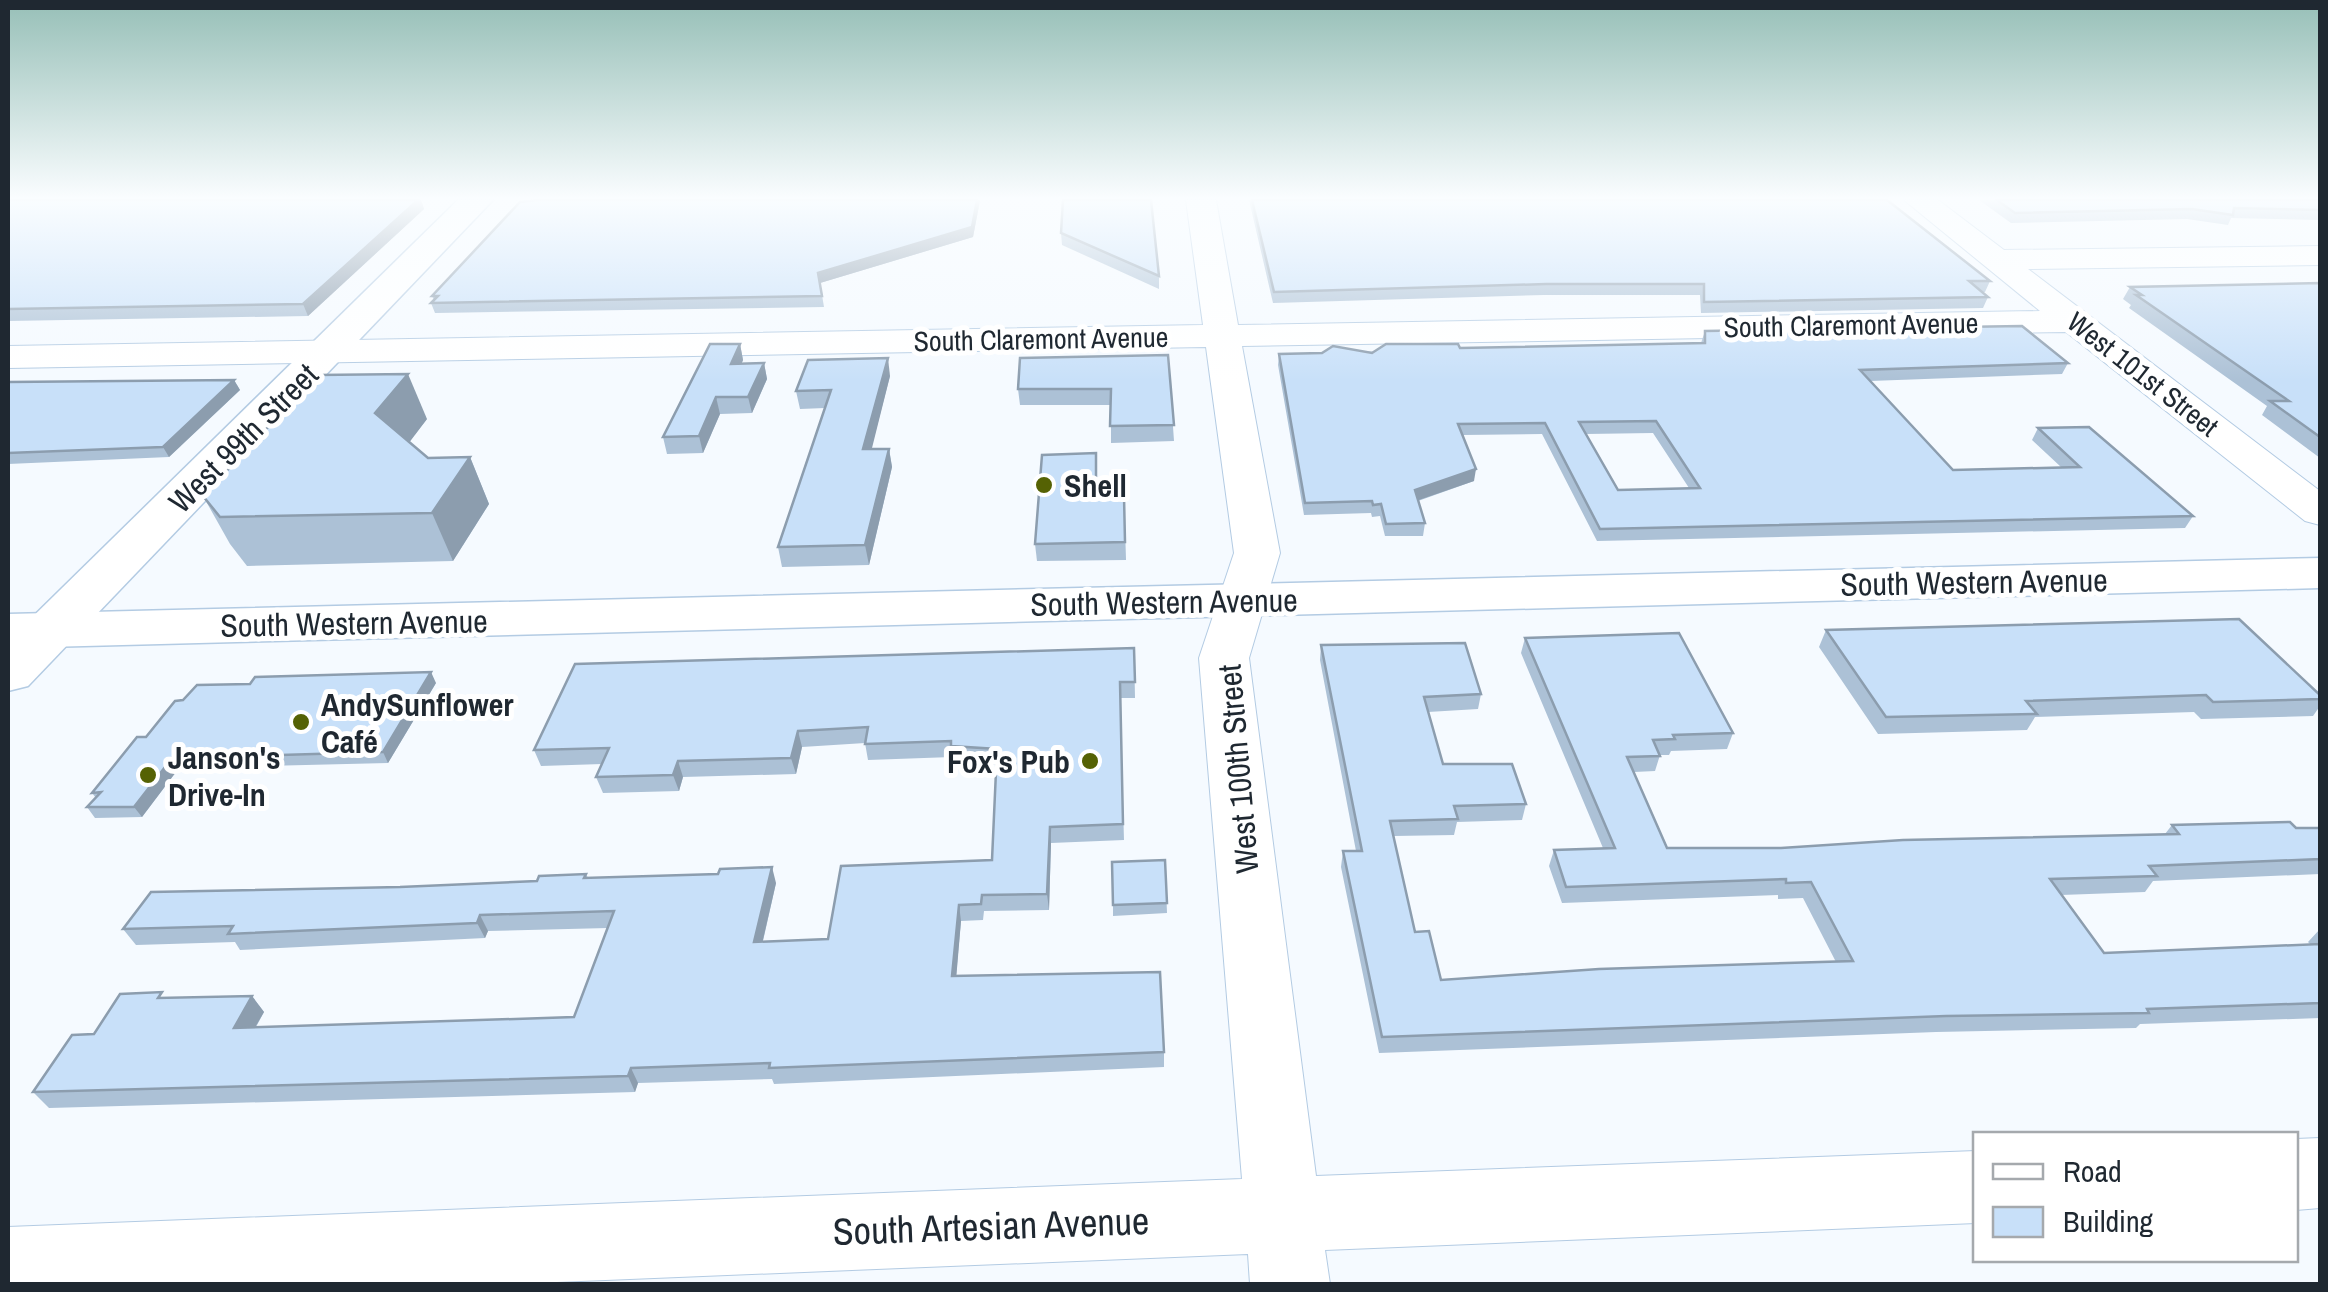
<svg xmlns="http://www.w3.org/2000/svg" width="2328" height="1292" viewBox="0 0 2328 1292" font-family="'Archivo Narrow',sans-serif">
	<style>
		.lines { fill: none; stroke-linecap: round; stroke-linejoin: round }
		.minor-casing { stroke: #b3cbe3; stroke-width: 2 }
		.tertiary-casing { stroke: #b3cbe3; stroke-width: 3 }
		.secondary-casing { stroke: #b3cbe3; stroke-width: 3 }
		.minor { fill: #fff; fill-rule: evenodd }
		.tertiary { fill: #fff; fill-rule: evenodd }
		.secondary { fill: #fff; fill-rule: evenodd }
		.wall { fill: #acc1d6; fill-rule: evenodd }
		.shaded-wall { fill: #8c9dae }
		.building { fill: #c8e0f9; stroke: #8c9dae; stroke-width: 2.5; fill-rule: evenodd }
		.poi-dot { fill: #556204; stroke: #fff; stroke-width: 4 }
		.labels { text-anchor: middle; dominant-baseline: central; stroke-width: 10; stroke-linejoin: round; paint-order: stroke }
		.far-street-label { font-size: 28px; fill: #1f2831; stroke: #fff }
		.street-label { font-size: 32px; fill: #1f2831; stroke: #fff }
		.poi-label { font-size: 32px; font-weight: bold; fill: #1f2831; stroke: #fff; text-anchor: start }
		.near-street-label { font-size: 38px; fill: #1f2831; stroke: #fff }
	</style>
	<rect width="100%" height="100%" fill="#f5faff"/>
	<g class="lines">
		<g class="minor-casing">
			<g id="minor">
				<path d="M1186,200h30l22,125 802,-14 -136,-111h34l66,50 316,-4v19l-292,4 292,222v34l-15,-4 -239,-189 -824,14 38,207 -31,105 67,518 660,-25v72l-651,27 5,34h-80l-2,-30 -742,30h-498v-57l1234,-48 -43,-521 35,-105 -28,-206 -1198,21v-22l1195,-21z"/>
				<path d="M2320,1138v70l-24,2v-71z"/>
			</g>
		</g>
		<g class="tertiary-casing">
			<path id="tertiary" d="M458,200h35l-465,486 -20,5v-50z"/>
		</g>
		<g class="secondary-casing">
			<path id="secondary" d="M2320,558v30l-2312,60v-34z"/>
		</g>
		<use href="#minor" class="minor"/>
		<use href="#tertiary" class="tertiary"/>
		<use href="#secondary" class="secondary"/>
	</g>
	<g class="wall">
		<path d="M8,200h413l3,9 -116,107 -300,5z"/>
		<path d="M537,200h443v1l-7,36 -153,46 4,24 -389,6 -4,-10 3,-3 -2,-4z"/>
		<path d="M1249,200h638l103,81 -5,11h-3l6,5 -5,11 -282,5 -1,-18h-156l-271,8z"/>
		<path d="M1979,200h341v20l-89,-2 -3,7 -41,-6 -176,4z"/>
		<path d="M1061,233l98,43v13l-97,-44z"/>
		<path d="M2320,283v175l-58,-43 5,-9 -138,-98 2,-3 -8,-6 7,-12z"/>
		<path d="M1705,331l363,32 -6,11 -192,7 83,89 108,-3 -29,-27 6,-12 155,88 -8,12 -588,13 -55,-107 -80,1 12,46 -56,20 7,22 -2,13h-38l-5,-20 -8,1 -1,-4 -67,2 -26,-150 1,-11 422,-11zM1653,433l36,55 -71,2 -32,-56z"/>
		<path d="M740,344l3,16 -2,4 23,-1 3,16 -15,34 -32,1 -17,39 -36,1 -4,-17z"/>
		<path d="M1168,355l6,86 -63,2v-38h-91l-2,-16z"/>
		<path d="M890,376l-19,73h18l3,18 -23,98 -87,2 -4,-20 47,-139 -25,1 -4,-18z"/>
		<path d="M234,380l6,10 -71,67 -161,7v-82z"/>
		<path d="M427,419l-18,23 19,16 42,-1 19,47 -36,57 -206,5 -17,-22 -27,-48z"/>
		<path d="M1096,496h28l2,64 -89,1 -2,-17z"/>
		<path d="M1826,630l494,65v11l-7,10 -112,3 -7,-7 -159,5 -8,13 -149,4 -59,-87z"/>
		<path d="M1525,638l208,95 -6,16 -56,2 -2,4h-9l-5,16 -21,1 33,76h114l384,-14 7,-9 148,3v46l-167,7 -8,11 -84,3 43,58 206,-9 -2,-2 12,-13v89l-180,6 -4,4 -200,4 -557,21 -38,-186 2,-16h13l-36,-191 1,-15 160,49 -3,15 -50,3 15,52 83,40 -4,16 -65,2 -3,13 -60,1 21,96 26,48 395,-18 -33,-64 -25,1v-4l-216,8 -13,-37 5,-16 49,-2 -82,-195z"/>
		<path d="M1134,648l1,50h-15l4,142 -73,3 -2,67 -65,1 -1,9 -22,1 -5,55 208,76v15l-390,17 -2,-5 -134,4 -3,9 -586,16 -16,-16 61,-58 73,-36 85,-2 12,16 -8,15 318,-10 34,-89 -120,3 -3,7 -245,12 -5,-8 -99,3 -13,-16 277,-42 137,-6 49,-7 2,4 188,5 -13,58 65,-2 164,-79 5,-95 -44,-3 -1,-5 -84,3 -3,-17 -63,4 -6,27 -113,3 -4,14 -76,2 -7,-16 6,-13 -61,2 -7,-16z"/>
		<path d="M436,683l-48,80 -209,5 -37,49 -47,1 -8,-11 9,-9 -4,-5 54,-56z"/>
		<path d="M1165,860l2,53 -54,3v-11z"/>
	</g>
	<g class="shaded-wall">
		<path d="M418,200h3l3,9 -116,107 -5,-12z"/>
		<path d="M977,200h3l-7,37 -153,46 -2,-10z"/>
		<path d="M740,344l3,16 -8,20 -4,-16z"/>
		<path d="M888,358l2,18 -23,92 -4,-19z"/>
		<path d="M764,363l3,16 -15,34 -4,-16z"/>
		<path d="M408,374l19,45 -31,41 -21,-47z"/>
		<path d="M234,380l6,10 -71,67 -6,-10z"/>
		<path d="M716,397l4,17 -17,39 -4,-17z"/>
		<path d="M889,449l3,18 -23,98 -4,-20z"/>
		<path d="M470,457l19,47 -36,57 -21,-48z"/>
		<path d="M1476,469l-2,12 -61,21 2,-12z"/>
		<path d="M431,672l5,11 -48,80 -5,-11z"/>
		<path d="M798,731l4,16 -6,27 -5,-16z"/>
		<path d="M172,758l7,10 -37,49 -8,-10z"/>
		<path d="M678,761l5,16 -4,14 -6,-16z"/>
		<path d="M1050,827l1,16 -2,67 -2,-16z"/>
		<path d="M772,867l4,16 -17,74 -5,-15z"/>
		<path d="M959,905l2,16 -6,71 -3,-16z"/>
		<path d="M480,915l8,16 -3,7 -8,-15z"/>
		<path d="M252,996l12,16 -18,31 -12,-15z"/>
		<path d="M631,1068l7,15 -3,9 -7,-16z"/>
	</g>
	<g class="building">
		<path d="M8,200h410l-115,104 -295,5z"/>
		<path d="M537,200h440l-5,27 -154,46 4,23 -391,7 7,-7h-6l88,-94z"/>
		<path d="M1063,200h88l8,76 -98,-43z"/>
		<path d="M1252,200h635l103,81h-21l19,16 -284,5v-18h-158l-272,8z"/>
		<path d="M1997,200h323v10l-86,-2 -1,7 -41,-6 -177,4z"/>
		<path d="M2320,283v154l-50,-36h19l-153,-106h6l-12,-8z"/>
		<path d="M2022,326l46,37 -208,7 93,100 127,-3 -42,-39 51,-1 104,89 -593,13 -55,-106 -87,1 18,45 -61,21 10,33 -39,1 -5,-20 -8,1 -1,-4 -67,2 -26,-149 43,-1 11,-7 39,7 14,-9h72l2,4 245,-5v-12zM1656,421l44,67 -82,2 -39,-68z"/>
		<path d="M710,344h30l-9,20 33,-1 -16,34h-32l-17,39 -36,1z"/>
		<path d="M1168,355l6,70 -64,1 1,-37h-93l2,-31z"/>
		<path d="M888,358l-25,91h26l-24,96 -87,2 53,-157 -35,1 12,-31z"/>
		<path d="M408,374l-33,39 53,45 42,-1 -38,56 -212,4 -17,-21 114,-121z"/>
		<path d="M234,380l-71,67 -155,6v-71z"/>
		<path d="M1096,453v44l28,-1 1,46 -90,2 7,-89z"/>
		<path d="M2239,619l81,76v4l-107,3 -7,-7 -180,6 11,13 -151,3 -60,-87z"/>
		<path d="M1679,633l54,100 -60,2 2,4 -22,1 7,16 -33,1 40,91h114l122,-8 276,-6 -7,-9 37,-1 81,-2 6,6h24v31l-171,7 8,10 -107,3 54,74 216,-9v59l-173,6 2,4 -203,3 -564,21 -39,-186h19l-41,-206 144,-2 16,51 -57,3 19,67h69l14,40 -72,2 4,13 -68,2 25,111 14,-1 12,49 158,-11 254,-8 -42,-79 -25,1v-4l-220,8 -12,-37 61,-2 -90,-210z"/>
		<path d="M1134,648l1,34h-15l3,142 -73,3 -3,67 -65,1 -1,9 -22,1 -7,71 208,-4 4,80 -395,16 1,-5 -139,5 -3,8 -595,16 39,-57 22,-1 26,-40 42,-2 -4,6 94,-2 -18,32 340,-11 40,-106 -134,4 -3,8 -249,11 5,-8 -110,3 28,-37 249,-5 137,-6 2,-5 47,-2 -2,4 134,-4 2,-5 52,-2 -18,75 74,-3 13,-73 151,-6 5,-111 -46,-3v-5l-86,3 3,-17 -70,4 -7,27 -113,3 -5,14 -77,2 13,-29 -75,2 41,-86z"/>
		<path d="M431,672l-48,80 -211,6 -38,49h-47l14,-15 -9,1 45,-56h9l29,-36 8,-1 14,-15 53,-1 5,-7z"/>
		<path d="M1165,860l2,43 -54,2 -1,-43z"/>
	</g>
	<linearGradient id="sky" x2="0" y2="1"><stop stop-color="#96bfb7"/><stop offset="0.52" stop-color="#fafdff"/><stop offset="1" stop-color="#fafdff" stop-opacity="0"/></linearGradient>
	<rect width="2328" height="381" fill="url(#sky)"/>
	<g class="poi-dot">
		<circle cx="1044" cy="485" r="10"/>
		<circle cx="301" cy="722" r="10"/>
		<circle cx="1090" cy="761" r="10"/>
		<circle cx="148" cy="775" r="10"/>
	</g>
	<g class="labels">
		<g class="far-street-label">
			<text transform="translate(1851 325) rotate(-1)">South Claremont Avenue</text>
			<text transform="translate(1041 339) rotate(-1)">South Claremont Avenue</text>
			<text transform="translate(2143 374) rotate(38)">West 101st Street</text>
		</g>
		<g class="street-label">
			<text transform="translate(243 438) rotate(-45)">West 99th Street</text>
			<text transform="translate(1974 582) rotate(-1)">South Western Avenue</text>
			<text transform="translate(1164 602) rotate(-1)">South Western Avenue</text>
			<text transform="translate(354 623) rotate(-1)">South Western Avenue</text>
			<text transform="translate(1238 769) rotate(-95)">West 100th Street</text>
		</g>
		<g class="poi-label">
			<text x="1064" y="485">Shell</text>
			<text x="321" y="704">AndySunflower<tspan x="321" dy="37">Café</tspan></text>
			<text x="168" y="757">Janson's<tspan x="168" dy="37">Drive-In</tspan></text>
			<text x="1070" y="761" text-anchor="end">Fox's Pub</text>
		</g>
		<g class="near-street-label">
			<text transform="translate(991 1226) rotate(-2)">South Artesian Avenue</text>
		</g>
	</g>
	<rect width="2328" height="1292" fill="none" stroke="#1f2831" stroke-width="20"/>
	<rect x="1973" y="1132" width="325" height="130" fill="#ffffff" stroke="#a5a9ad" stroke-width="2.5"/>
	<rect x="1993" y="1164" width="50" height="15" fill="#ffffff" stroke="#a5a9ad" stroke-width="2.5"/>
	<text x="2063" y="1182" font-size="30" fill="#1f2831">Road</text>
	<rect x="1993" y="1207" width="50" height="30" fill="#c8e0f9" stroke="#a5a9ad" stroke-width="2.5"/>
	<text x="2063" y="1232" font-size="30" fill="#1f2831">Building</text>
</svg>
